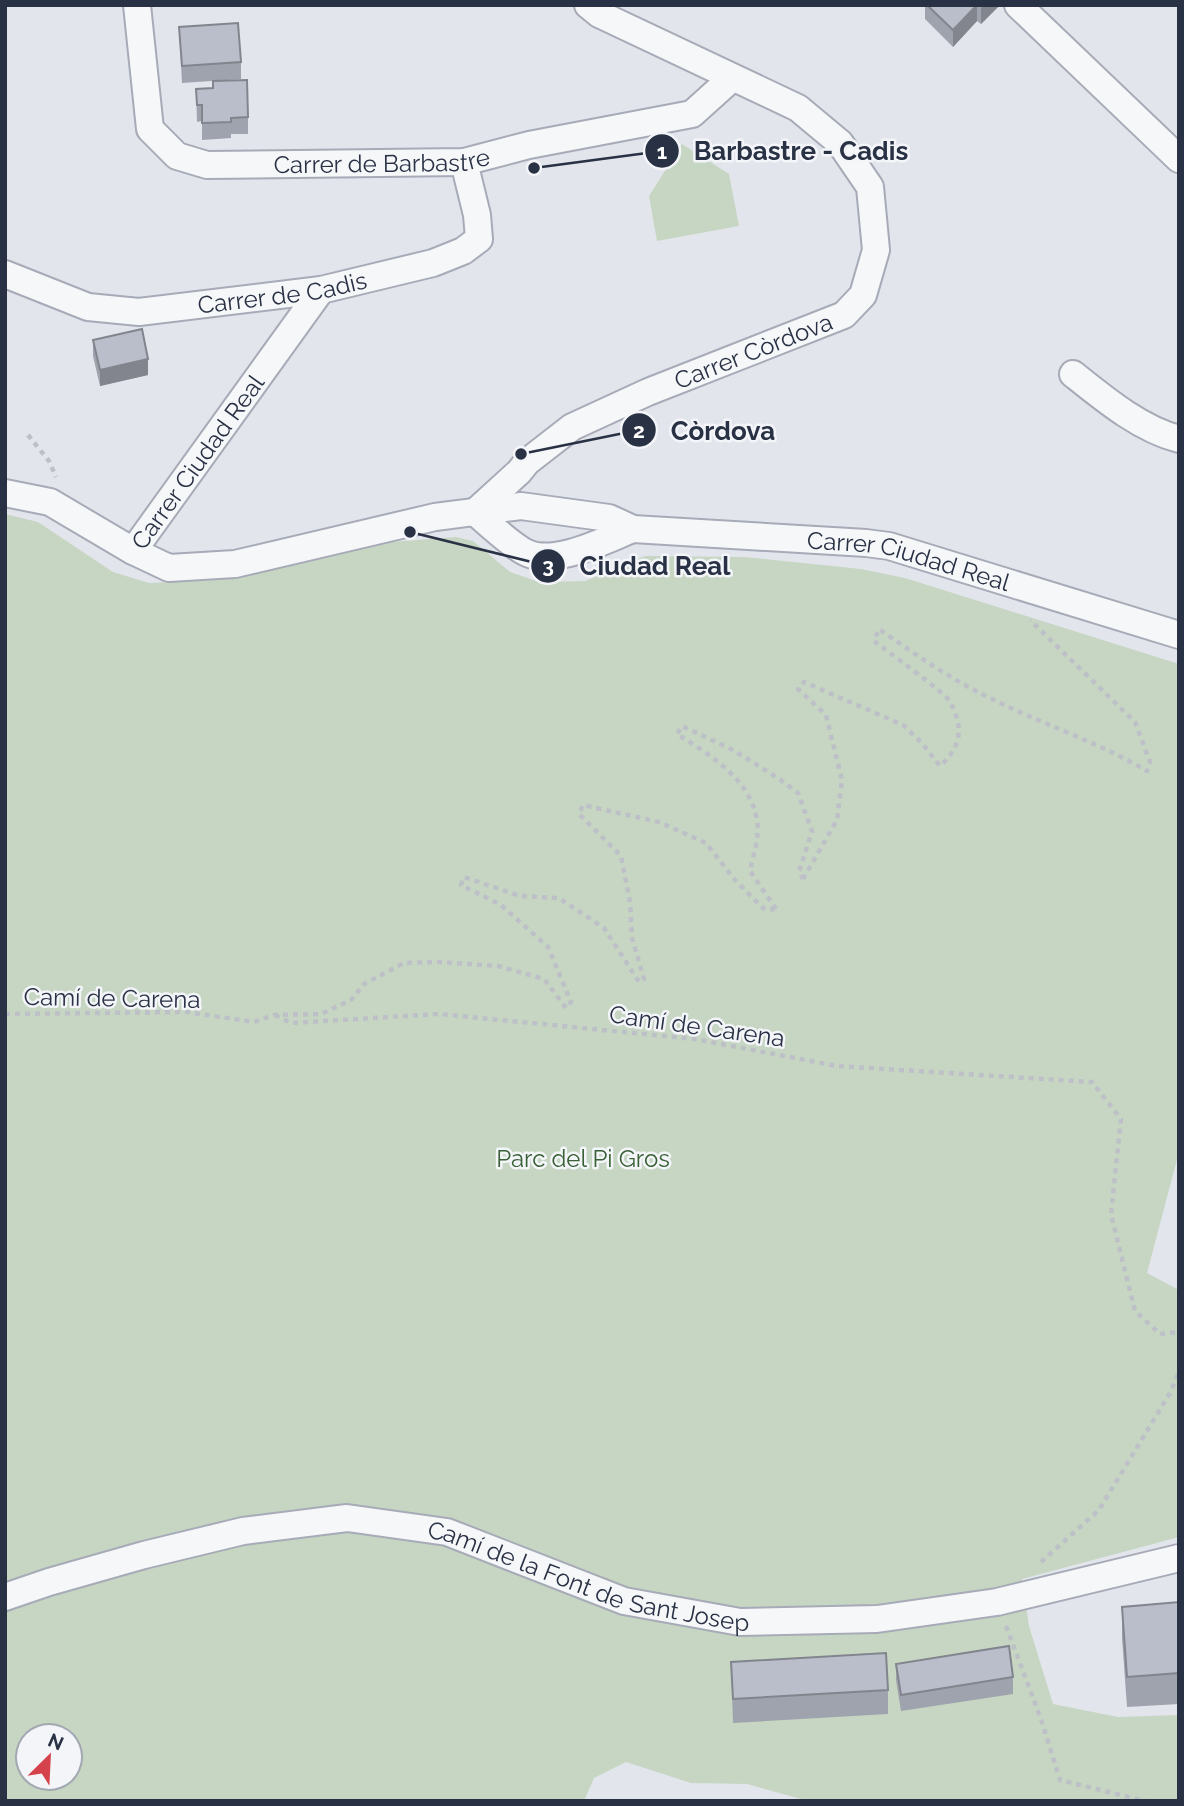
<svg xmlns="http://www.w3.org/2000/svg" width="1184" height="1806" viewBox="0 0 1184 1806" font-family="Raleway,sans-serif">
	<style>
		.green { fill: #c6d6c3; fill-rule: evenodd }
		.lines { fill: none; stroke-linecap: round; stroke-linejoin: round }
		.minor-casing { stroke: #a7abb7; stroke-width: 30 }
		.path { stroke: #bdc0c7; stroke-width: 4.5; stroke-dasharray: 5 5; stroke-linecap: butt }
		.minor { stroke: #f6f7f9; stroke-width: 26 }
		.wall { fill: #9fa3ae }
		.shaded-wall { fill: #82858d }
		.building { fill: #b9beca; stroke: #82858d; stroke-width: 2 }
		.labels { text-anchor: middle; dominant-baseline: central; stroke-width: 5; stroke-linejoin: round; paint-order: stroke }
		.street-label { font-size: 24px; fill: #293145; stroke: #f3f5f9 }
		.park-label { font-size: 24px; fill: #3a6136; stroke: #f3f5f9 }
		.leader { fill: none; stroke: #293145; stroke-width: 2.5 }
		.callout-dot { fill: #293145; stroke: #f3f5f9; stroke-width: 2.5 }
		.mark-label { font-size: 21px; text-anchor: middle; font-weight: bold; fill: #fff }
		.callout-label { font-size: 26px; text-anchor: middle; font-weight: bold; fill: #293145; stroke: #f3f5f9; stroke-width: 5; stroke-linejoin: round; paint-order: stroke }
	</style>
	<rect width="100%" height="100%" fill="#e3e5ec"/>
	<g class="green">
		<path d="M682,144l47,30 10,52 -82,15 -8,-45z"/>
		<path d="M5,514l33,8 75,50 36,11 69,-3 159,-37 79,-6 17,4 37,31 29,10 46,-1 60,-25 99,1 117,12 44,9 274,86v488l-32,121 32,17v247l-157,42 7,47 24,78 65,13 61,-2v86h-371l-61,-17 -56,-1 -65,-21 -32,16 -10,23h-579zM28,1736h42v42h-42z"/>
	</g>
	<g class="lines">
		<g class="minor-casing">
			<g id="minor">
				<path id="s1" d="M137,5l13,124 27,27 30,9 257,-3 65,-17 163,-31 40,-36"/>
				<path d="M1018,5l161,154"/>
				<path id="s2" d="M5,274l83,33 51,5 182,-22 112,-27 30,-12 16,-12 -2,-24 -13,-53"/>
				<path d="M1073,374c30,24 67,55 106,65"/>
				<path id="s3" d="M5,493l45,9 83,49 36,17 66,-4 200,-47 86,-11 88,12 24,11 233,14 23,3 290,89"/>
				<path id="s4" d="M475,512l44,-40 8,-10 45,-35 76,-35 196,-77 19,-20 13,-45 -6,-63 -30,-44 -42,-35 -199,-94 -11,-9"/>
				<path d="M475,512c11,10 40,36 52,41 28,13 78,-13 106,-24"/>
				<path id="s5" d="M133,551l188,-261"/>
				<path id="s6" d="M5,1597l44,-15 95,-27 99,-24 104,-13 100,14 177,69 116,21 137,-3 120,-17 182,-44"/>
			</g>
		</g>
		<g class="path">
			<path d="M28,435l21,26 7,16"/>
			<path d="M803,879l34,-59 5,-40 -16,-65 -28,-26 6,-7 99,43 19,18 18,23c21,-20 24,-36 11,-63 -5,-10 -64,-52 -77,-62l5,-12c36,25 71,50 111,69 52,26 108,44 157,73l3,-9 -15,-40 -105,-102"/>
			<path d="M776,909l-26,-38c3,-15 10,-35 7,-50 -6,-42 -47,-66 -80,-87l5,-8 51,24 45,28 20,15 14,38 -13,41 4,7"/>
			<path d="M5,1014l182,-2 67,10 20,-7 47,-1 30,-14 13,-16 40,-21 35,-1 59,4 46,13 22,29 5,-6 -23,-55 -47,-42 -40,-20 3,-8 56,19 39,2 45,30 35,54 5,-3 -12,-41 -2,-36 -9,-46 -42,-42 4,-9 76,17 47,21 29,37 30,30 11,-1"/>
			<path d="M275,1015l16,8 148,-9 256,25 142,27 255,16 29,37 -10,95 24,97 25,23 19,-2"/>
			<path d="M1041,1562l58,-52 71,-117 9,-21"/>
			<path d="M1006,1626l35,93 19,61 85,21"/>
		</g>
		<use href="#minor" class="minor"/>
	</g>
	<g class="wall">
		<path d="M925,5h75l-19,19 -4,-3 -24,26 -28,-28z"/>
		<path d="M179,27l62,35v17l-59,4z"/>
		<path d="M196,89l52,28v17h-17v4l-29,2v-19l-5,1z"/>
		<path d="M93,340l55,35 -48,11 -7,-30z"/>
		<path d="M1179,1602v102l-52,3 -5,-69v-31z"/>
		<path d="M731,1662l157,28v24l-155,9z"/>
		<path d="M896,1664l117,13v17l-112,17 -5,-31z"/>
	</g>
	<g class="shaded-wall">
		<path d="M977,5v16l-24,26v-17z"/>
		<path d="M984,5h16l-19,19v-16z"/>
		<path d="M148,359v16l-48,11v-16z"/>
	</g>
	<g class="building">
		<path d="M927,5h50l-24,25z"/>
		<path d="M238,23l3,39 -59,4 -3,-39z"/>
		<path d="M247,80l1,37 -17,1v4l-29,1v-18h-5l-1,-16 17,-1v-7z"/>
		<path d="M142,329l6,30 -48,11 -7,-30z"/>
		<path d="M1179,1602v71l-52,4 -5,-70z"/>
		<path d="M1009,1646l4,31 -112,18 -5,-31z"/>
		<path d="M886,1653l2,37 -155,9 -2,-37z"/>
	</g>
	<g class="labels">
		<g class="street-label">
			<text stroke="none"><textPath href="#s1" startOffset="369">Carrer de Barbastre</textPath></text>
			<text stroke="none"><textPath href="#s2" startOffset="285">Carrer de Cadis</textPath></text>
			<text stroke="none"><textPath href="#s4" startOffset="326">Carrer Còrdova</textPath></text>
			<text stroke="none"><textPath href="#s5" startOffset="110">Carrer Ciudad Real</textPath></text>
			<text stroke="none"><textPath href="#s3" startOffset="934">Carrer Ciudad Real</textPath></text>
			<text transform="translate(112 998) rotate(1)">Camí de Carena</text>
			<text transform="translate(697 1026) rotate(8)">Camí de Carena</text>
			<text stroke="none"><textPath href="#s6" startOffset="602">Camí de la Font de Sant Josep</textPath></text>
		</g>
		<g class="park-label">
			<text x="583" y="1158">Parc del Pi Gros</text>
		</g>
	</g>
	<path class="leader" d="M534 168L662 151M521 454L639 430M410 532L548 566"/>
	<g class="callout-dot">
		<circle cx="534" cy="168" r="7"/>
		<circle cx="521" cy="454" r="7"/>
		<circle cx="410" cy="532" r="7"/>
		<circle cx="662" cy="151" r="18"/>
		<circle cx="639" cy="430" r="18"/>
		<circle cx="548" cy="566" r="18"/>
	</g>
	<g class="mark-label">
		<text x="662" y="159">1</text>
		<text x="639" y="438">2</text>
		<text x="548" y="573">3</text>
	</g>
	<g class="callout-label">
		<text x="801" y="160">Barbastre - Cadis</text>
		<text x="723" y="440">Còrdova</text>
		<text x="655" y="575">Ciudad Real</text>
	</g>
	<rect width="1184" height="1806" fill="none" stroke="#293145" stroke-width="14"/>
	<g transform="translate(49 1757) rotate(24)"><circle r="33" fill="#f3f5f9" stroke="#a2a7b1" stroke-width="2"/>
	<path d="M0-5L12 26L0 18L-12 26Z" fill="#d6424c"/>
	<text y="-10" font-size="19" font-weight="bold" text-anchor="middle" fill="#293145">N</text>
	</g>
</svg>
